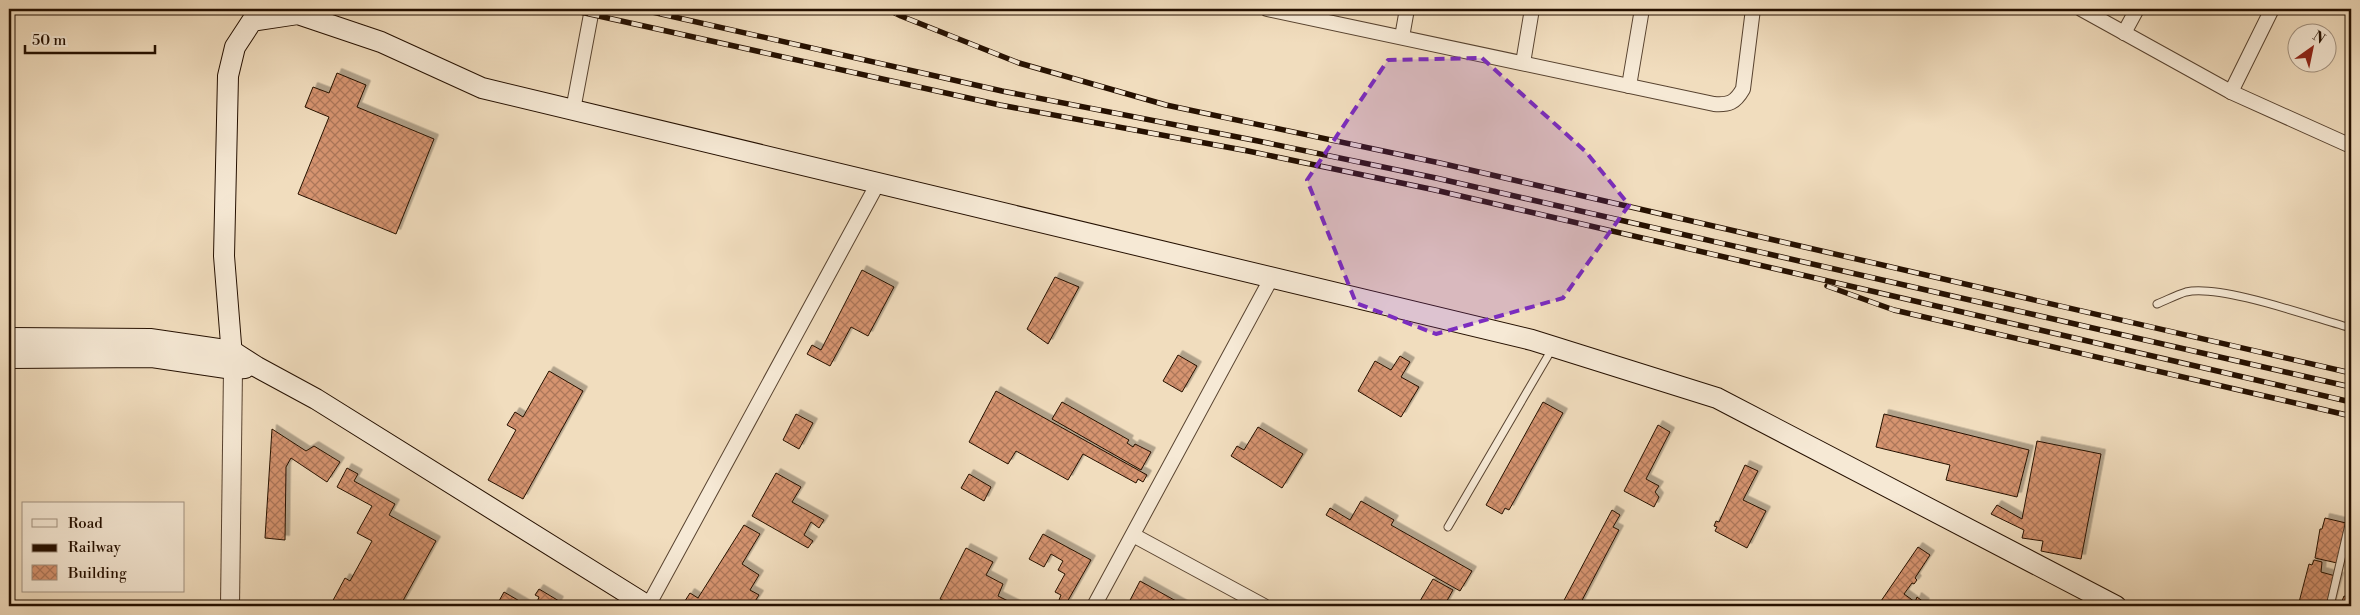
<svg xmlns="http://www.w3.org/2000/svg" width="2360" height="615" viewBox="0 0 2360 615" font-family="'Libre Bodoni',serif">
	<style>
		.building { fill: url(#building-cross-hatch); stroke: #251000; filter: url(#shadow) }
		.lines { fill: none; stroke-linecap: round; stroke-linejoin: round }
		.service-casing { stroke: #584330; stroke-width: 9 }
		.minor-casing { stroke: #584330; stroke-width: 16 }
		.tertiary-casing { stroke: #584330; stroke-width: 20 }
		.secondary-casing { stroke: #251000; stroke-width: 22 }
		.service { stroke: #f6e9d5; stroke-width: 7 }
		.minor { stroke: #f6e9d5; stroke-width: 14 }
		.tertiary { stroke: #f6e9d5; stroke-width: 18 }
		.secondary { stroke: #f6e9d5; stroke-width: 20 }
		.rail-casing { stroke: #251000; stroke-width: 5.5 }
		.rail { stroke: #f6e9d5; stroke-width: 4; stroke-dasharray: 11; stroke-linecap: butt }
		.marked { fill: #7b2cbf; fill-opacity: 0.2; stroke: #7b2cbf; stroke-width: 4; stroke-dasharray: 10 6; stroke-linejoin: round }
	</style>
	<defs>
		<pattern id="building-cross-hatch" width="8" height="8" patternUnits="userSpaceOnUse" patternTransform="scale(1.25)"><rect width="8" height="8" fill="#d69470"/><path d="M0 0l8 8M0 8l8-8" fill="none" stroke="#ad775a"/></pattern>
		<filter id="shadow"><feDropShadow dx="4.5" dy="-4.5" stdDeviation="0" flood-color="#0004"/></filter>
	</defs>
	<rect width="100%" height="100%" fill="#f1ddbe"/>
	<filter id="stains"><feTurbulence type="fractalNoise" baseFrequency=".004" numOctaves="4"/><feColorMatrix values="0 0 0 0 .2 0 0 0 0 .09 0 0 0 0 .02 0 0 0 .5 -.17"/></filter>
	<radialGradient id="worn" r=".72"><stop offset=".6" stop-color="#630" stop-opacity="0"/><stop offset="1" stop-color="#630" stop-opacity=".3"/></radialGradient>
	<g class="building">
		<path d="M337,73l29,12 -9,22 77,32 -38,95 -98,-40 31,-77 -24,-10 8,-20 16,6z"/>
		<path d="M862,270l32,17 -26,49 -17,-9 -21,39 -23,-12 5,-9 9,5z"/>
		<path d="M1055,277l24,10 -31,57 -21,-15z"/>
		<path d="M1178,355l19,11 -15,26 -19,-11z"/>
		<path d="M1400,356l10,6 -9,15 18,10 -18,30 -43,-26 17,-30 16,9z"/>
		<path d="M549,371l34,20 -60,108 -35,-19 28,-50 -9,-5 8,-13 8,5z"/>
		<path d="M996,391l151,84 -4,7 -5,-3 -2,4 -53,-29 -15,26 -52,-29 -8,13 -39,-22z"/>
		<path d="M1062,402l67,38 -2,3 6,4 2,-3 16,8 -10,18 -89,-51z"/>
		<path d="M1543,402l20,11 -54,97 -4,-2 -3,6 -16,-9z"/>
		<path d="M796,414l17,9 -14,26 -16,-9z"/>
		<path d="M1884,414l145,36 -12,47 -71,-17 4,-15 -74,-18z"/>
		<path d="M1658,425l12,7 -24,47 13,7 -4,6 4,5 -5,10 -30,-16z"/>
		<path d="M1258,427l45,27 -21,34 -51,-32 6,-10 7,4z"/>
		<path d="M272,429l34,22 8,-5 26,16 -13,20 -36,-24 -5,9 -1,73 -20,-2z"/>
		<path d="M2037,441l64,13 -20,105 -40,-8 2,-10 -21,-3 2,-8 -33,-16 6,-9 25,14z"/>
		<path d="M1745,465l13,6 -15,29 23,11 -19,37 -32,-17 2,-4 -3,-1 2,-5 3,1z"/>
		<path d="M347,468l11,6 -4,7 41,23 -6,11 47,26 -36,65h-70l15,-28 5,3 22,-40 -15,-8 15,-27 -35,-19z"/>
		<path d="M776,473l25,14 -9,15 32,18 -5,8 -8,-6 -7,13 9,6 -5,7 -56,-32z"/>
		<path d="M969,474l22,13 -7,14 -23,-13z"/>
		<path d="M1361,501l33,19 -3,5 81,46 -12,20 -134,-76 4,-7 20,12z"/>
		<path d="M1612,510l8,5 -7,12 6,3 -40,76h-18z"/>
		<path d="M2325,518l21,5 -9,40 -22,-5 5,-29h2z"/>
		<path d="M744,525l16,9 -18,30 17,11 -9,15 9,5 -7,11h-66l-3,-2 7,-11 8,5z"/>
		<path d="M1043,534l48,26 -25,44 -7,-4 2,-5 -6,-3 10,-18 -7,-4 5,-9 -12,-7 -7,13 -15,-8z"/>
		<path d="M1918,547l12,8 -15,23 2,2 -3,4 -2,-1 -8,11 11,8 2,-5 8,6 -2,3h-33l-9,-5z"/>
		<path d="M966,548l27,14 -7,13 17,9 -5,12 20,10h-63l-15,-7z"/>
		<path d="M2314,560l8,2 -1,10 18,5 -8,29h-33l11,-42 3,1z"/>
		<path d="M1433,579l20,11 -9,16h-27z"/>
		<path d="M1140,581l45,25h-58z"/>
		<path d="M539,589l20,12 -3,5h-17l2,-2 -4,-2 2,-5 -4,-2z"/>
		<path d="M504,592l24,14h-24l2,-2 -7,-3z"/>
		<path d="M2344,596l7,2 -2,8h-9z"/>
	</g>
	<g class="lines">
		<g class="service-casing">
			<g id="service">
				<path d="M2157,304c10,-4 19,-9 29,-12 35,-8 128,26 165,36"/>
				<path d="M1448,527l104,-178"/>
				<path d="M2330,606l21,-90"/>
			</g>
		</g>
		<g class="minor-casing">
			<g id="minor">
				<path d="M1267,9l447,95c15,1 21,-1 29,-15l10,-80"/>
				<path d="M2081,9l150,83 120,54"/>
				<path d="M2124,33l13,-24"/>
				<path d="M1402,37l5,-28"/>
				<path d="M1523,63l9,-54"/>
				<path d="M1629,86l13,-77"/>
				<path d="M2231,92l41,-83"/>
				<path d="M573,110l19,-101"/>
				<path d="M1133,535l131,71"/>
				<path d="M648,606l230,-423"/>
				<path d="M1094,606l178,-329"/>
			</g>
		</g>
		<g class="tertiary-casing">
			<path id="tertiary" d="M230,606l3,-237"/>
		</g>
		<g class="secondary-casing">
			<g id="secondary">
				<path d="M9,338l141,1 82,12 25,16 59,32 332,207"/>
				<path d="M9,358l143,-1 81,12 12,-1"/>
				<path d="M233,369l-9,-113 4,-180 7,-29 17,-26 46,-7 83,28 101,46 1050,252 185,58 399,208"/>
			</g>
		</g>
		<use href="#service" class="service"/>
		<use href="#minor" class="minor"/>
		<use href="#tertiary" class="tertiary"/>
		<use href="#secondary" class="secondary"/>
		<g class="rail-casing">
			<g id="rail">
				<path d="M567,9l433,96 248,46 187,39 916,212"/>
				<path d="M639,9l363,82 256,50 178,37 915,209"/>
				<path d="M887,9l14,7 118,47 147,42 274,58 911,210"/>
				<path d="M1827,286l67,24 457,106"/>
			</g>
		</g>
		<use href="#rail" class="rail"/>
	</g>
	<path class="marked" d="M1482,58l104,94 43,53 -66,93 -127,36 -80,-31 -49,-123 81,-120z"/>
	<rect width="2360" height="615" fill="none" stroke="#f1ddbe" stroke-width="30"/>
	<rect x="10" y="10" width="2340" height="595" fill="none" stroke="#251000" stroke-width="2.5"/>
	<rect x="15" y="15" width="2330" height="585" fill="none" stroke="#251000"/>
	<rect x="22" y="502" width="162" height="90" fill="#f6e9d5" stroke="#a29280"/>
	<rect x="32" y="519" width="25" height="8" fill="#f6e9d5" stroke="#a29280"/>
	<text x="68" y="528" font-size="15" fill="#251000">Road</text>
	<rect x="32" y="544" width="25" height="8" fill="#251000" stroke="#a29280"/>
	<text x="68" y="552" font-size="15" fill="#251000">Railway</text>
	<rect x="32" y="565" width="25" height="15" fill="url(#building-cross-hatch)" stroke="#a29280"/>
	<text x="68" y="578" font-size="15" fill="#251000">Building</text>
	<g transform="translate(2312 48) rotate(33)"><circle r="24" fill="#f6e9d5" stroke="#a29280"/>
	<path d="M0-4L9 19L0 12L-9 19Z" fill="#8f2418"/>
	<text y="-8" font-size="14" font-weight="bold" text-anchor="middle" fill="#251000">N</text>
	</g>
	<path d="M25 45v8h130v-8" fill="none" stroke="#251000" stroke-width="2.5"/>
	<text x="32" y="45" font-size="15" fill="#251000" stroke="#f6e9d5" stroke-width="4" paint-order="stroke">50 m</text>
	<rect width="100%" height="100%" filter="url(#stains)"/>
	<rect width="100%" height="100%" fill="url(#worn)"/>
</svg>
